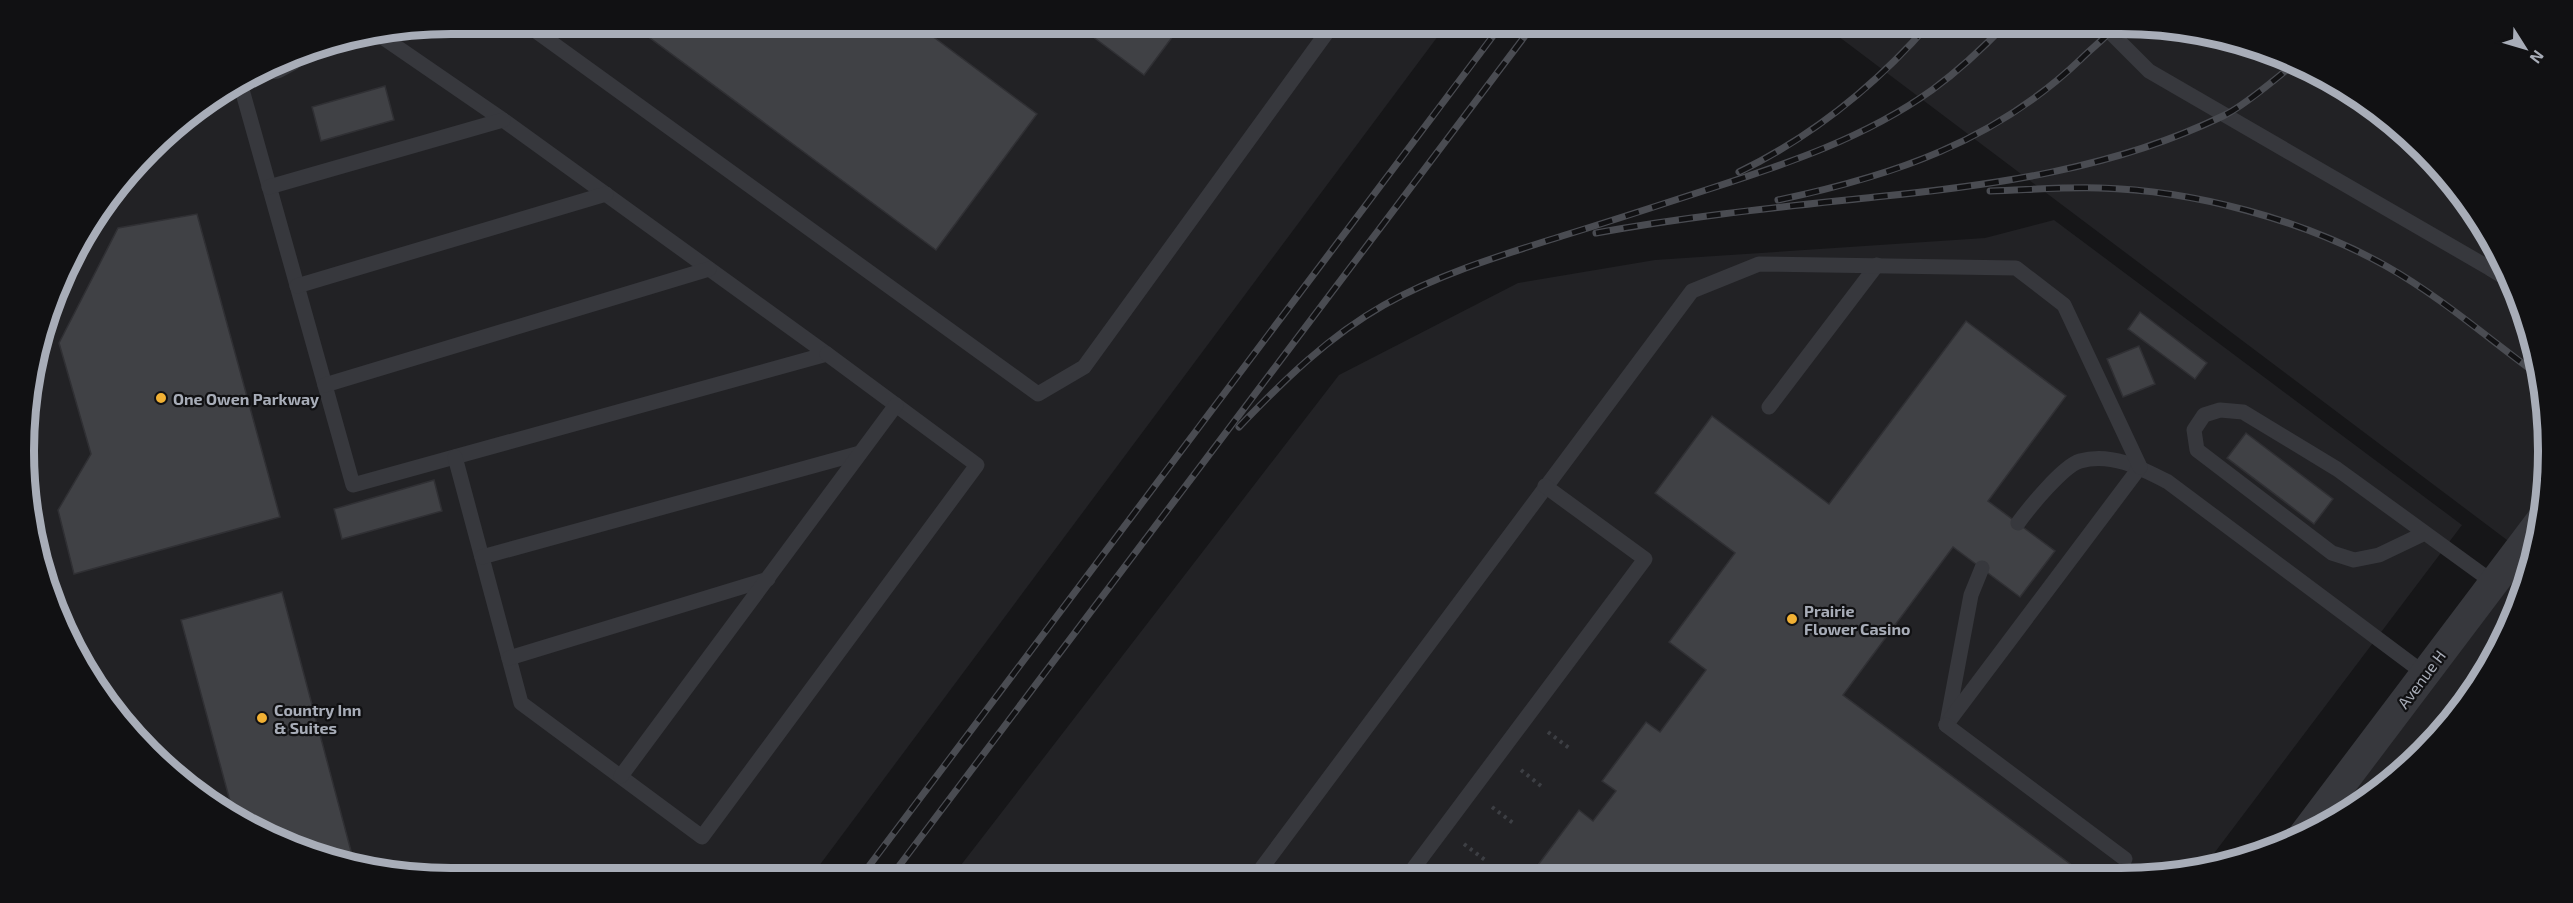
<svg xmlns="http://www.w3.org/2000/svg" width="2573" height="903" viewBox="0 0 2573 903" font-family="'Exo 2',sans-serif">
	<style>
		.built { fill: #222225 }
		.building { fill: #404145; stroke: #303034; stroke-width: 1.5 }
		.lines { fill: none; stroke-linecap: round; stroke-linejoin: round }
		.path { stroke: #3d3f44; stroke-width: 4; stroke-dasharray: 3 4.5; stroke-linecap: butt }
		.lane { stroke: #37383d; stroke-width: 15 }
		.street { stroke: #37383d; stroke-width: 30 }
		.rail-casing { stroke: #4a4c52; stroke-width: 7 }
		.rail { stroke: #111113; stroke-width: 4.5; stroke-dasharray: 14; stroke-linecap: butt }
		.poi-dot { fill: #f2b134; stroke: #111113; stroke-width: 2 }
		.labels { text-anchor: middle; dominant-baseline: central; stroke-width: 4.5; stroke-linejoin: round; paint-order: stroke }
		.poi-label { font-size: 16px; font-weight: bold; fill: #a8adb8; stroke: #111113; text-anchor: start }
		.street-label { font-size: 16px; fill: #a8adb8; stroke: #111113 }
		.rim { fill: none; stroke: #a8adb8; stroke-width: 8 }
	</style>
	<rect width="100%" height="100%" fill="#161618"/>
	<g class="built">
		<path d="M451,24h996l-637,854 -358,1 -111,-14 -127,-58 -65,-53 -53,-65 -58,-127 -13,-82 3,-84 40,-134 45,-71 56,-61 119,-74 80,-24z"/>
		<path d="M1822,24h299l111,14 78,30 71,44 62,57 49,68 34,77 19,81 3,84 -13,83 -43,104 -88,107 -94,62 205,-289z"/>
		<path d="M2054,220l408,305 -259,343 -25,7 -1227,3 388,-503 179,-92 137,-23 330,-22z"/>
	</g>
	<g class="building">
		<path d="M631,24h285l121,90 -101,136z"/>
		<path d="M1076,24h106l-38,51z"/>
		<path d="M385,86l9,34 -73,21 -9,-34z"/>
		<path d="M197,214l83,303 -206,57 -16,-64 33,-56 -32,-111 59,-115z"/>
		<path d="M2140,312l67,51 -12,16 -67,-50z"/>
		<path d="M1966,321l100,75 -78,105 67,50 -35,46 -67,-50 -110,148 234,174 -3,7 -545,1 50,-67 14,11 23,-30 -14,-10 44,-59 14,10 46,-62 -37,-28 66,-89 -80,-60 57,-77 117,88z"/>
		<path d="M2139,346l16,38 -32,13 -16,-38z"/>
		<path d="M2246,433l87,66 -19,25 -87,-66z"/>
		<path d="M434,480l8,31 -100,28 -8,-30z"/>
		<path d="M282,592l73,274 -14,-1 -107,-49 -53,-196z"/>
	</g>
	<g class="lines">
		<g class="path">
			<path d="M1548,732l21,16"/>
			<path d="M1521,770l20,16"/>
			<path d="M1492,807l21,16"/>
			<path d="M1464,844l21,16"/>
		</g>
		<g class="lane">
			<path d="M526,24l512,370 46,-27 249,-343"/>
			<path d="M2102,24l47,47 342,198"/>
			<path d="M241,86l112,399 474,-131 -324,-234 -128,-88"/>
			<path d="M269,187l234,-67"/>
			<path d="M2500,257l-9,12 21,13"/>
			<path d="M297,286l309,-92"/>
			<path d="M325,385l384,-116"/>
			<path d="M1769,407l108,-142"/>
			<path d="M455,457l66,246 181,134 275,-372 -150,-111"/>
			<path d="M26,462l4,27 -3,5"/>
			<path d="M2018,523c11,-15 45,-57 62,-62 31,-9 61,7 88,21l257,192"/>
			<path d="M2425,533l-46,22 -25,5 -22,-7 -135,-103 -3,-20 10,-15 16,-5 23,2 94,57 157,114"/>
			<path d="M482,557l378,-104"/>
			<path d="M509,658l259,-79"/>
			<path d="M1947,723l24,-128 11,-27"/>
			<path d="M1946,725l194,-258"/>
			<path d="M1946,725l179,134"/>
			<path d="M621,776l275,-371"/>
			<path d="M1255,877l437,-586 67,-27 257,4 48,37 76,162"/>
			<path d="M1407,877l238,-318 -100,-73"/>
			<path d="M1122,878l2,-3 4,3"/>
		</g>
		<g class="street">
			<path d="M275,64l15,-8"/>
			<path d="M2301,838l240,-318"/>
		</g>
		<g class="rail-casing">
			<g id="rail">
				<path d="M1739,172c74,-36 136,-86 190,-148"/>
				<path d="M1990,191c36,-1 73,-4 109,-3 94,2 205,32 287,78 55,31 104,74 155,111"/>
				<path d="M1778,200c115,-24 216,-58 303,-141 12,-12 26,-22 36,-35"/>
				<path d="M1596,233c92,-17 186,-26 279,-36 120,-12 238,-28 348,-81 21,-10 54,-38 73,-54"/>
				<path d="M1239,427c44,-46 90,-91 145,-122 55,-31 118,-50 178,-69 49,-15 98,-31 147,-47 77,-25 156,-51 223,-99 26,-19 51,-42 74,-66"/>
				<path d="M860,878l642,-854"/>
				<path d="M890,878l644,-854"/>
			</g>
		</g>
		<use href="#rail" class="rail"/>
	</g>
	<g class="poi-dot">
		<circle cx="161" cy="398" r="6"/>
		<circle cx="1792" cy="619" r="6"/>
		<circle cx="262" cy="718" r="6"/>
	</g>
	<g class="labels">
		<g class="poi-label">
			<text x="173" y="398">One Owen Parkway</text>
			<text x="1804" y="610">Prairie<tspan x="1804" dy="18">Flower Casino</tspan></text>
			<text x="274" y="709">Country Inn<tspan x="274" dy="18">&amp; Suites</tspan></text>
		</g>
		<g class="street-label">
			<text transform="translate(2421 679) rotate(-53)">Avenue H</text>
		</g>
	</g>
	<path d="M0 0H2573V903H0ZM451 34H2121A417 417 0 0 1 2538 451V451A417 417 0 0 1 2121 868H451A417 417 0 0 1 34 451V451A417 417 0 0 1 451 34Z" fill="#111113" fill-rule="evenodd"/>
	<path class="rim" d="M451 34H2121A417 417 0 0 1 2538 451V451A417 417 0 0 1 2121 868H451A417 417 0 0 1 34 451V451A417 417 0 0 1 451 34Z"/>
	<g transform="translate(2525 48) rotate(127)" stroke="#111113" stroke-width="4.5" paint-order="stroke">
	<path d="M0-4.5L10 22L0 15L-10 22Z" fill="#a8adb8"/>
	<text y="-9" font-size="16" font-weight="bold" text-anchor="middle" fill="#a8adb8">N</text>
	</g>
</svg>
